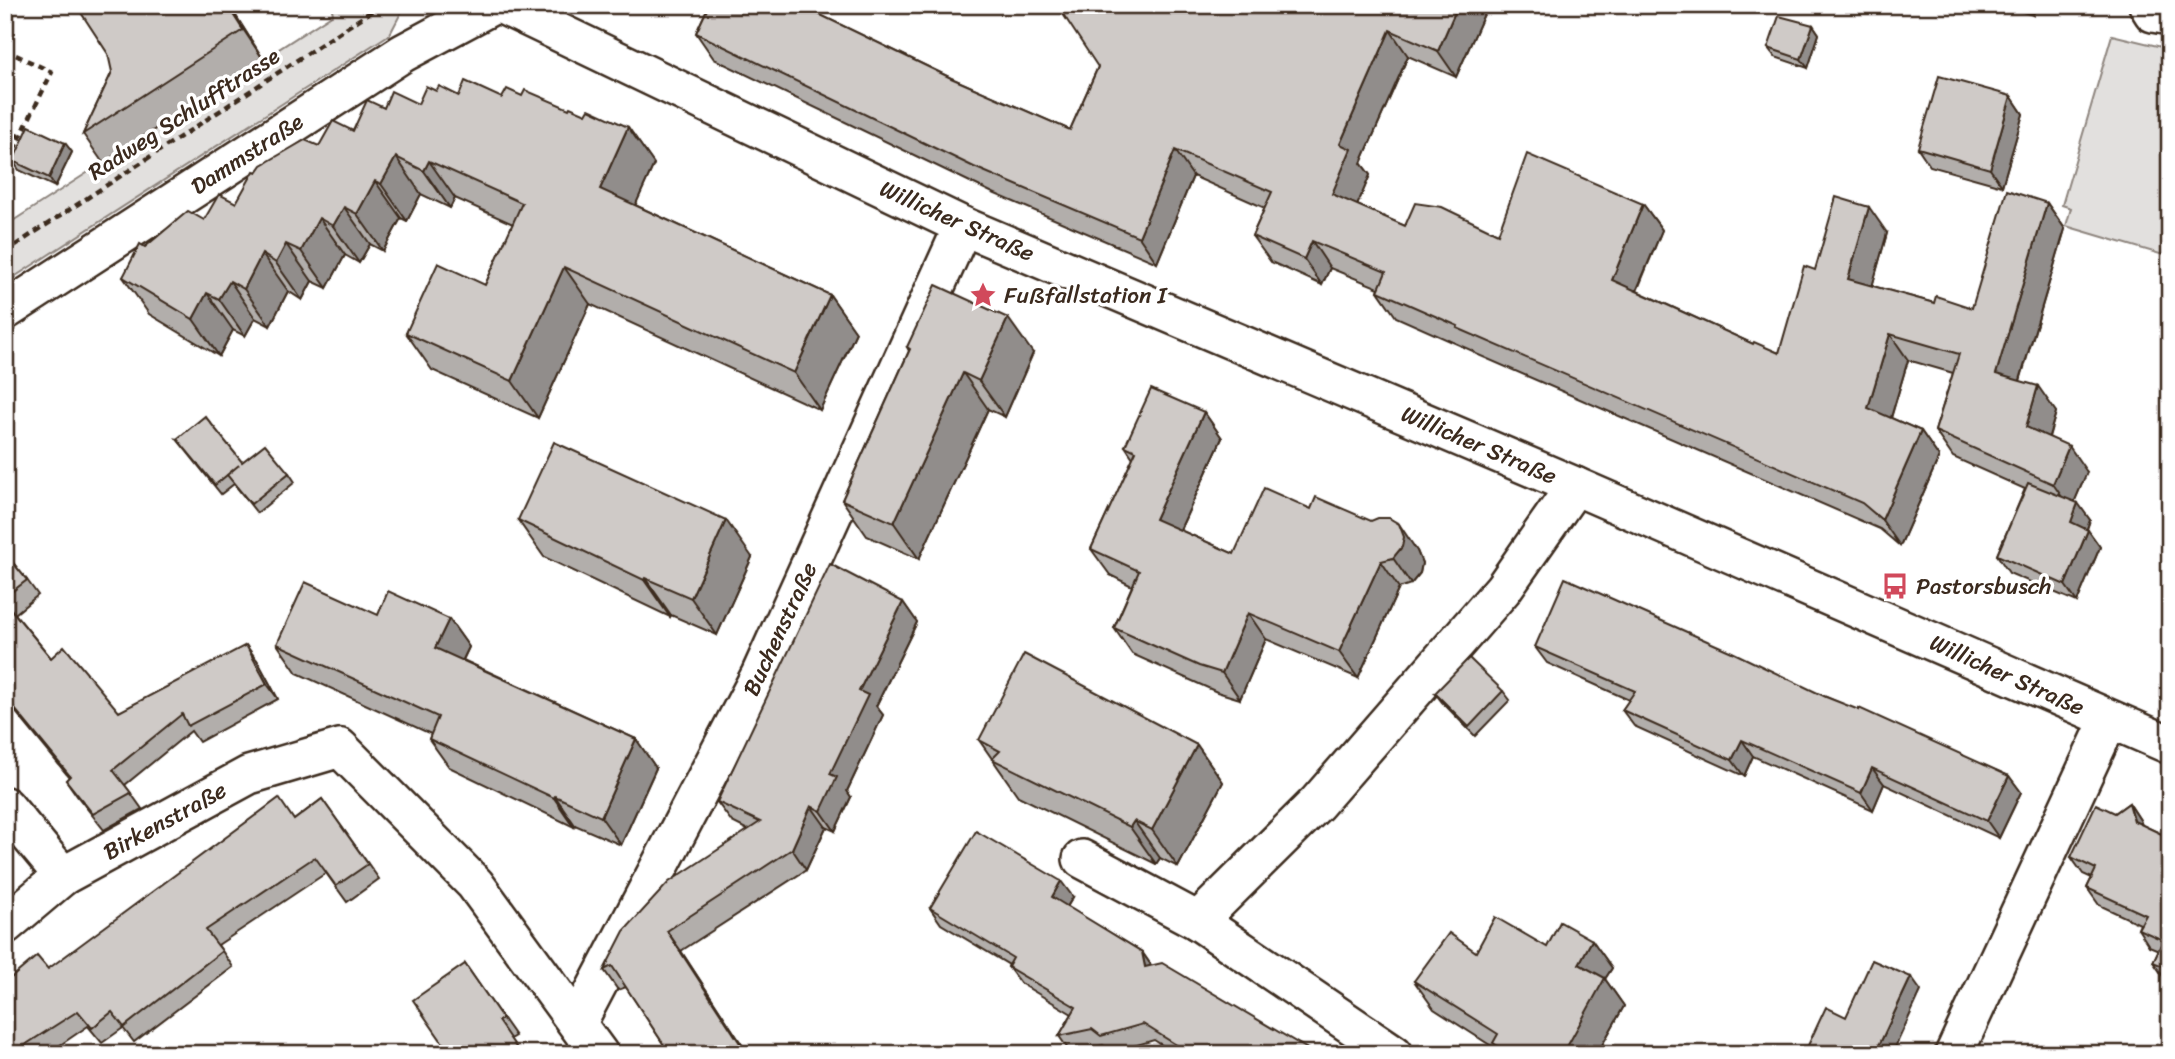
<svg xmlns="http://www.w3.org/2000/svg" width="2175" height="1059" viewBox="0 0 2175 1059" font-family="Sriracha,sans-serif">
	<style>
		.grass { fill: #e2e0de; stroke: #8e857e; stroke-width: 2 }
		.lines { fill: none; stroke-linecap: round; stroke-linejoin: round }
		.minor-casing { stroke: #3b2a1e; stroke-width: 42 }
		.path { stroke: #3b2a1e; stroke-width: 4.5; stroke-dasharray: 7 5; stroke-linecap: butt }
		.minor { stroke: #fff; stroke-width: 37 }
		.wall { fill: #b2aeab; stroke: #3b2a1e; stroke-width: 2 }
		.shaded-wall { fill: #918d8b; stroke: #3b2a1e; stroke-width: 2 }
		.building { fill: #cfcac7; stroke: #3b2a1e; stroke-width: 2 }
		.labels { text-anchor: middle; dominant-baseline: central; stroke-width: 7; stroke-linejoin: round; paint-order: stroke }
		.street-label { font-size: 23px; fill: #3b2a1e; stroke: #fff }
		.poi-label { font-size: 23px; fill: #3b2a1e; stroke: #fff; text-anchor: start }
	</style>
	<rect width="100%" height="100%" fill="#fff"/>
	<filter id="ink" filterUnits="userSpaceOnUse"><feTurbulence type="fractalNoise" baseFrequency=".0143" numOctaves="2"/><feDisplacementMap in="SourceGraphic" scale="14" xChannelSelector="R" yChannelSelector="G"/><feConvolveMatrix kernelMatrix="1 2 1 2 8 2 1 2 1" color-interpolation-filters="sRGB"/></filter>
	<g filter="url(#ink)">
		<g class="grass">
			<path d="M331,5h65l7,4 -13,25 -385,249v-57l328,-212z"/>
			<path d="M2112,35l58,14v208l-104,-31 5,-18 -9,-3z"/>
		</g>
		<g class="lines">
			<g class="minor-casing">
				<g id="minor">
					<path d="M502,5l461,221 612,260 595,259"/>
					<path d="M2148,5l5,8 17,3"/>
					<path d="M5,311l398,-258 90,-48"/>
					<path d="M5,806l58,70"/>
					<path d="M1082,859l116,62"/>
					<path d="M5,925l58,-49 186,-101 91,-27 135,136 124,170"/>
					<path d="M578,1022l182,-347 203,-449"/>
					<path d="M1394,1054l-196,-133 119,-118 186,-214 72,-103"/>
					<path d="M1954,1054l155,-334"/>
				</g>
			</g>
			<g class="path">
				<path d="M5,14l4,-9"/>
				<path d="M5,50l47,22 -47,96"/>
				<path d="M5,130l16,7"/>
				<path d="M5,252l376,-247"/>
			</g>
			<use href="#minor" class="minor"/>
		</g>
		<g class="wall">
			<path d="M709,5h110l-3,8 135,65 119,52 28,-63 390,-62 -32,72 -48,-21 -47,107 9,12 -13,30 48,21 93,8 145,-30 19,26 -25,61 116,53 26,9 36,-83 72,-37 -15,53 62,17 38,5 75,-105 18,26 -45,152 36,31 -7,25 38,35 -13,30 16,18 -3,9 13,18 -23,55 -68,-29 -12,-18 28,-66 -72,-32 -18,-26 18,-58 -45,-13 -17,58 30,13 18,26 -39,89 -20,-17 -404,-175 -3,-3 -77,-34 -18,-26 1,-3 -49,-20 -8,17 -51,-23 -19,-26 13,-28 -72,-32 -36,87 -164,-70 -279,-134 -18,-26z"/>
			<path d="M1999,5h37l-3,10z"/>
			<path d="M231,8l32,51 -160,104 -20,-29 29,-62z"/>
			<path d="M1813,25l6,9 -11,34 -33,-11 -7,-9z"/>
			<path d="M436,91l23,5 43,2 20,-2 106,31 26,37 -19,41 195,90 26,37 -36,78 -230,-106 -52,114 -106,-48 -26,-37 79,-48 28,-61 -58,-26 -5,10 -29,-14 -14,27 -6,-3 -18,33 -13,-7 -11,19 -14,-8 -18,33 -15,-7 -10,19 -14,-9 -18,35 -15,-8 -10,18 -12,-6 -14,26 -70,-42 -26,-37 22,-30 59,-27 32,-17 21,-31 96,-41 31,-23 34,-4z"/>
			<path d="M2011,96l12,18 -21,72 -72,-20 -12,-18z"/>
			<path d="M65,143l7,9 -17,35 -36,-17 -6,-9z"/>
			<path d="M907,347l126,6 -28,64 -17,-8 -69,150 -52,-23 -25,-36 67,-149z"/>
			<path d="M1204,412l18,26 -42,92 54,24 77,-45 106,42 5,12 -2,10 -9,11 -12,4 -41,90 -92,-39 -26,60 -23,-7 -85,-38 -18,-26 18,-42 -22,-11 -19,-26 42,-91 -8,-12z"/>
			<path d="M177,439l65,23 47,11 6,9 -38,31 -23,-29 -13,10z"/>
			<path d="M518,520l234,37 -35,78 -46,-20 -1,2 -126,-60z"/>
			<path d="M2170,537v29l-8,-12z"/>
			<path d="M5,553l22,27 11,15 -23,19 36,44 68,54 138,-52 21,39 -79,43 -8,-11 -66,54 17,24 -38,21 -27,-34 -11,-16 3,-3 -64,-78z"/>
			<path d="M903,602l14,20 -41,84 7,9 -36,76 4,6 -16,34 -9,-4 -20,43 -125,81 67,103h-78l-44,-67 -8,3 -14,-20 144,-140 -16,-8 -15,-20z"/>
			<path d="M378,615l71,4 20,28 -6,13 173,79 20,29 -35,77 -46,-20 -1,2 -125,-60 -20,-28 2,-5 -134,-61 -20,-29z"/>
			<path d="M1535,647l291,50 183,79 12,16 -22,46 -115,-54 -11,26 -120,-54 -9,20 -110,-50 -12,-16 7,-10 -82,-37z"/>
			<path d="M1503,691l7,9 -35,36 -33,-34 -7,-9z"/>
			<path d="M979,740l218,5 26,37 -45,85 -18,-9 -4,6 -138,-68z"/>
			<path d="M322,799l57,80 -32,23 -21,-29 -108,72 15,22 -99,75 -11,-14 -21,15 -14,-17 -41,28h-42l43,-85 246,-149z"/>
			<path d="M2129,803l11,17 2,5 28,13v143l-5,-2 -12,-17 6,-12 -10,-4 -11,-17 2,-5 -41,-19 -12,-17 5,-10 -9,-4 -12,-17 44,-44z"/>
			<path d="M1073,897l-6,10 75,45 9,13 165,89h-140l-22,-14 -41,12 -10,-7 -33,7 -11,-16 13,-22 -52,-31 -12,-16 1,-2 -68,-41 -11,-16z"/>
			<path d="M1592,940l20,28 -7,11 19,27 -27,48h-97l-4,-5 -62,-40 -20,-28 62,-29 71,-5z"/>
			<path d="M465,964l50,72 -5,3 11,15h-74l2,-2z"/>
		</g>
		<g class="shaded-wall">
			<path d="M227,5h5l-1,3 32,51z"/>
			<path d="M794,5h25l-10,22z"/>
			<path d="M1458,5h30l-32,72 -18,-26z"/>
			<path d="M2026,5h10l-3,10z"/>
			<path d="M1813,25l6,9 -11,34 -7,-9z"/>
			<path d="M1390,30l18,26 -47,107 9,12 -19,45 -19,-26 8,-50z"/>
			<path d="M2011,96l12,18 -21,72 -12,-17z"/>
			<path d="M628,127l26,37 -28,62 -26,-37z"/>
			<path d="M65,143l7,9 -17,35 -6,-9z"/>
			<path d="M1175,150l18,26 -36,87 -18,-26z"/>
			<path d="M396,157l25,37 -14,27 -26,-37z"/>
			<path d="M429,161l26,37 -5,10 -26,-37z"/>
			<path d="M375,181l26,37 -18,33 -26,-37z"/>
			<path d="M2047,203l18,26 -51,171 -18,-26z"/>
			<path d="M1643,204l19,26 -32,76 -18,-26z"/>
			<path d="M344,207l26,37 -11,19 -26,-37z"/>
			<path d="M1869,207l18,26 -20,72 -19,-26z"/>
			<path d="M319,218l26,37 -18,33 -26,-37z"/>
			<path d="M1312,241l18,27 -8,17 -18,-26z"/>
			<path d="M286,244l26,37 -10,19 -26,-37z"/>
			<path d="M262,254l26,37 -18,35 -26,-37z"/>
			<path d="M564,267l26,37 -52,114 -26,-37z"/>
			<path d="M230,281l25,37 -10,18 -26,-37z"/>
			<path d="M207,293l26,37 -14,26 -26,-37z"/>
			<path d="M830,295l26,37 -36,78 -26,-37z"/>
			<path d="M1008,318l25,35 -28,64 -26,-36z"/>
			<path d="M1890,334l18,26 -22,74 -18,-26z"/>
			<path d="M963,373l25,36 -69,150 -25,-36z"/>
			<path d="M2038,386l18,26 -12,41 -18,-26z"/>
			<path d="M1204,412l18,26 -49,107 -18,-26z"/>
			<path d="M1921,431l18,26 -39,89 -18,-26z"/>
			<path d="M2069,446l18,26 -16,38 -18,-26z"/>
			<path d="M2078,503l12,17 -7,19 -12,-17z"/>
			<path d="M726,520l26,37 -35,78 -26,-37z"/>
			<path d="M1399,524l18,27 5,12 -2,10 -9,11 -18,-26z"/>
			<path d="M2088,530l12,17 -23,55 -12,-17z"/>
			<path d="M1381,561l18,27 -41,90 -19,-26z"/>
			<path d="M645,578l26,37 -1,2 -26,-37z"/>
			<path d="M903,602l14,20 -41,84 7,9 -36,76 4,6 -16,34 -14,-20 9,-37 29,-83z"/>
			<path d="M1248,613l18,26 -26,60 -18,-26z"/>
			<path d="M449,619l20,28 -14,29 -20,-28z"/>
			<path d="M246,645l11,15 21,39 -11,-15z"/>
			<path d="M636,739l20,29 -35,77 -20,-28z"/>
			<path d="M1742,740l11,16 -9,20 -12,-16z"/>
			<path d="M1197,745l26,37 -45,85 -26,-37z"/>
			<path d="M1872,768l12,16 -11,26 -12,-17z"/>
			<path d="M2009,776l12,16 -22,46 -12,-17z"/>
			<path d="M555,796l20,29 -1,2 -20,-29z"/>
			<path d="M2129,803l11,17 6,18 -12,-17z"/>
			<path d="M811,806l15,21 -20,43 -14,-21z"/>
			<path d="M1134,821l26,37 -4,6 -26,-37z"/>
			<path d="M1061,881l12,16 -10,16 -11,-16z"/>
			<path d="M667,931l14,20 67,103h-1z"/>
			<path d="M1592,940l20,28 -7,11 19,27 -27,48h-34l16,-90z"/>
			<path d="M1142,952l11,16 -8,-1z"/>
			<path d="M1911,977l10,14 -29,63h-17z"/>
		</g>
		<g class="building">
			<path d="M76,5h151l16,25 -160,104 29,-62 -4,-18z"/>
			<path d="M709,5h91l151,73 119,52 28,-63 -41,-62h401l-20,46 -48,-21 -50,114 11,5 -19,45 73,32 10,-23 27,4 56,27 29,-80 116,50 -31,76 141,64 1,-2 25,11 25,-87 11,4 21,-73 33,10 -21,72 86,24 2,-7 36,12 35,-118 40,13 -51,171 42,12 -12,41 43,19 -16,38 -118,-53 24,-77 -69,-20 -22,74 53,23 -39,89 -20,-17 -405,-175 1,-2 -80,-35 8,-19 -74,-31 -8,18 -52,-23 20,-44 -97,-42 -36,87 -165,-70 -278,-134z"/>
			<path d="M1779,16l34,9 -12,34 -33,-11z"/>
			<path d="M1939,76l72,20 -21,73 -72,-21z"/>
			<path d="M465,81l37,17 5,-9 15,7 3,-6 44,19 1,-2 16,7 3,-5 39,18 -28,62 230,106 -36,78 -230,-106 -52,114 -106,-48 32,-70 47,22 37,-82 -93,-42 -5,10 -28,-14 -15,27 -6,-3 -18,33 -13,-7 -11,19 -14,-8 -18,33 -15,-7 -10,19 -14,-9 -18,35 -14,-8 -11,18 -12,-6 -14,26 -70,-42 17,-33 5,3 43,-36 16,9 15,-26 17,9 18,-32 3,1 5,-7 43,-25 14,6 14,-25 20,10 14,-31 17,8 7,-17 27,13 8,-18 10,5 3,-5 20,10z"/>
			<path d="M29,126l36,17 -16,35 -36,-17z"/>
			<path d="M936,285l72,33 -29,63 -16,-8 -69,150 -52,-23 68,-151 -3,-2z"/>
			<path d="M1151,389l53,23 -49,107 79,35 30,-66 47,21 5,-12 55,24 7,-3h11l10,6 5,13 -2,10 -9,11 -12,3 -42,91 -91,-39 -26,60 -23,-7 -85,-38 25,-57 -48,-22 45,-98 -11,-5z"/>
			<path d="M205,416l37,46 23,-18 24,29 -38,31 -24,-29 12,-10 -24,20 -38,-46z"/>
			<path d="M554,442l172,78 -35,78 -46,-20 -1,2 -126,-60z"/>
			<path d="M2028,483l50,20 -7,19 17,8 -23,55 -68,-30z"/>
			<path d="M2170,537v21l-8,-4z"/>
			<path d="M5,553l22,27 -22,17z"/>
			<path d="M830,564l73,38 -44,89 9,4 -38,79 7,3 -16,34 -10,-5 -19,43 -125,82 80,123h-77l-58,-88 -8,4 20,-39 45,-49 91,-60 -43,-20z"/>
			<path d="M1565,578l167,74 94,45 33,13v-2l150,68 -22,45 -115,-53 -11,25 -119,-53 -10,20 -110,-50 13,-19 -100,-44z"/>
			<path d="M305,582l73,33 10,-24 61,28 -14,29 201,91 -35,78 -46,-21 -1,2 -125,-59 9,-22 -161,-73z"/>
			<path d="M5,602l46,56 13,-12 55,66 127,-67 21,39 -79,42 -6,-12 -69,56 18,23 -38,21 -27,-34 4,-4 -65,-79z"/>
			<path d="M1024,654l173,91 -45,85 -18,-9 -4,6 -138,-68 8,-8 -21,-11z"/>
			<path d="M1469,658l34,33 -34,36 -34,-34z"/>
			<path d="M279,798l15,22 28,-21 46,65 -32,22 -21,-29 -109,73 16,21 -98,76 -12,-15 -20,16 -14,-17 -50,32 -13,11h-10v-71l32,-27 11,13z"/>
			<path d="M2129,803l5,18 36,17v131l-17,-7 10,-22 -25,-11 8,-14 -59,-27 9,-19 -25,-12 25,-53 19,9z"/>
			<path d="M976,831l85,50 -9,16 90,55 3,15 17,-4 154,91h-125l-48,-30 -42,12 -9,-7 -33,7 17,-29 -68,-40 5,-9 -83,-50z"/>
			<path d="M1495,917l52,30 13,-25 32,18 -13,24 26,14 -42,76h-52l-18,-11 5,-9 -84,-53 35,-48 27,19z"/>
			<path d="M1872,960l39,17 -36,77h-71l22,-47 20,10z"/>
			<path d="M465,964l38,55 -5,2 20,29 -5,4h-66l2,-2 -36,-52z"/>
		</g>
	</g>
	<defs>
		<g id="sight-bare" transform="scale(2.1)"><path d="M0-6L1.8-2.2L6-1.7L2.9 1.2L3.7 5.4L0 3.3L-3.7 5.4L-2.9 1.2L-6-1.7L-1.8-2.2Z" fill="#d1495b" stroke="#fff" stroke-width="2.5" paint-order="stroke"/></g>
		<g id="bus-bare" transform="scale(2.1)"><path d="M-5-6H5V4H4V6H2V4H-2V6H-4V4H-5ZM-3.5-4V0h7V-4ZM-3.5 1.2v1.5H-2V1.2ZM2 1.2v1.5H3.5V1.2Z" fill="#d1495b" stroke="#fff" stroke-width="2.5" paint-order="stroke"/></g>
	</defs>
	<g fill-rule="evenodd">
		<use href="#sight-bare" x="983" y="295"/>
		<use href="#bus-bare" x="1895" y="586"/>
	</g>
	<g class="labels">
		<g class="street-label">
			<text transform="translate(184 114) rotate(-33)">Radweg Schlufftrasse</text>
			<text transform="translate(247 154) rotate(-33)">Dammstraße</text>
			<text transform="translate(957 221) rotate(24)">Willicher Straße</text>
			<text transform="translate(1479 445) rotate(23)">Willicher Straße</text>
			<text transform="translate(780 629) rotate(-65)">Buchenstraße</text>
			<text transform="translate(2007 675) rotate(24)">Willicher Straße</text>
			<text transform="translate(165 821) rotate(-29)">Birkenstraße</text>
		</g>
		<g class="poi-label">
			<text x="1004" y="295">Fußfallstation I</text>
			<text x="1916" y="586">Pastorsbusch</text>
		</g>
	</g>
	<rect width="2175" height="1059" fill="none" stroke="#fff" stroke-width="28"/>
	<rect x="14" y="14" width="2147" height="1031" fill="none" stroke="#3b2a1e" stroke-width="2.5" filter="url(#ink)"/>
</svg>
